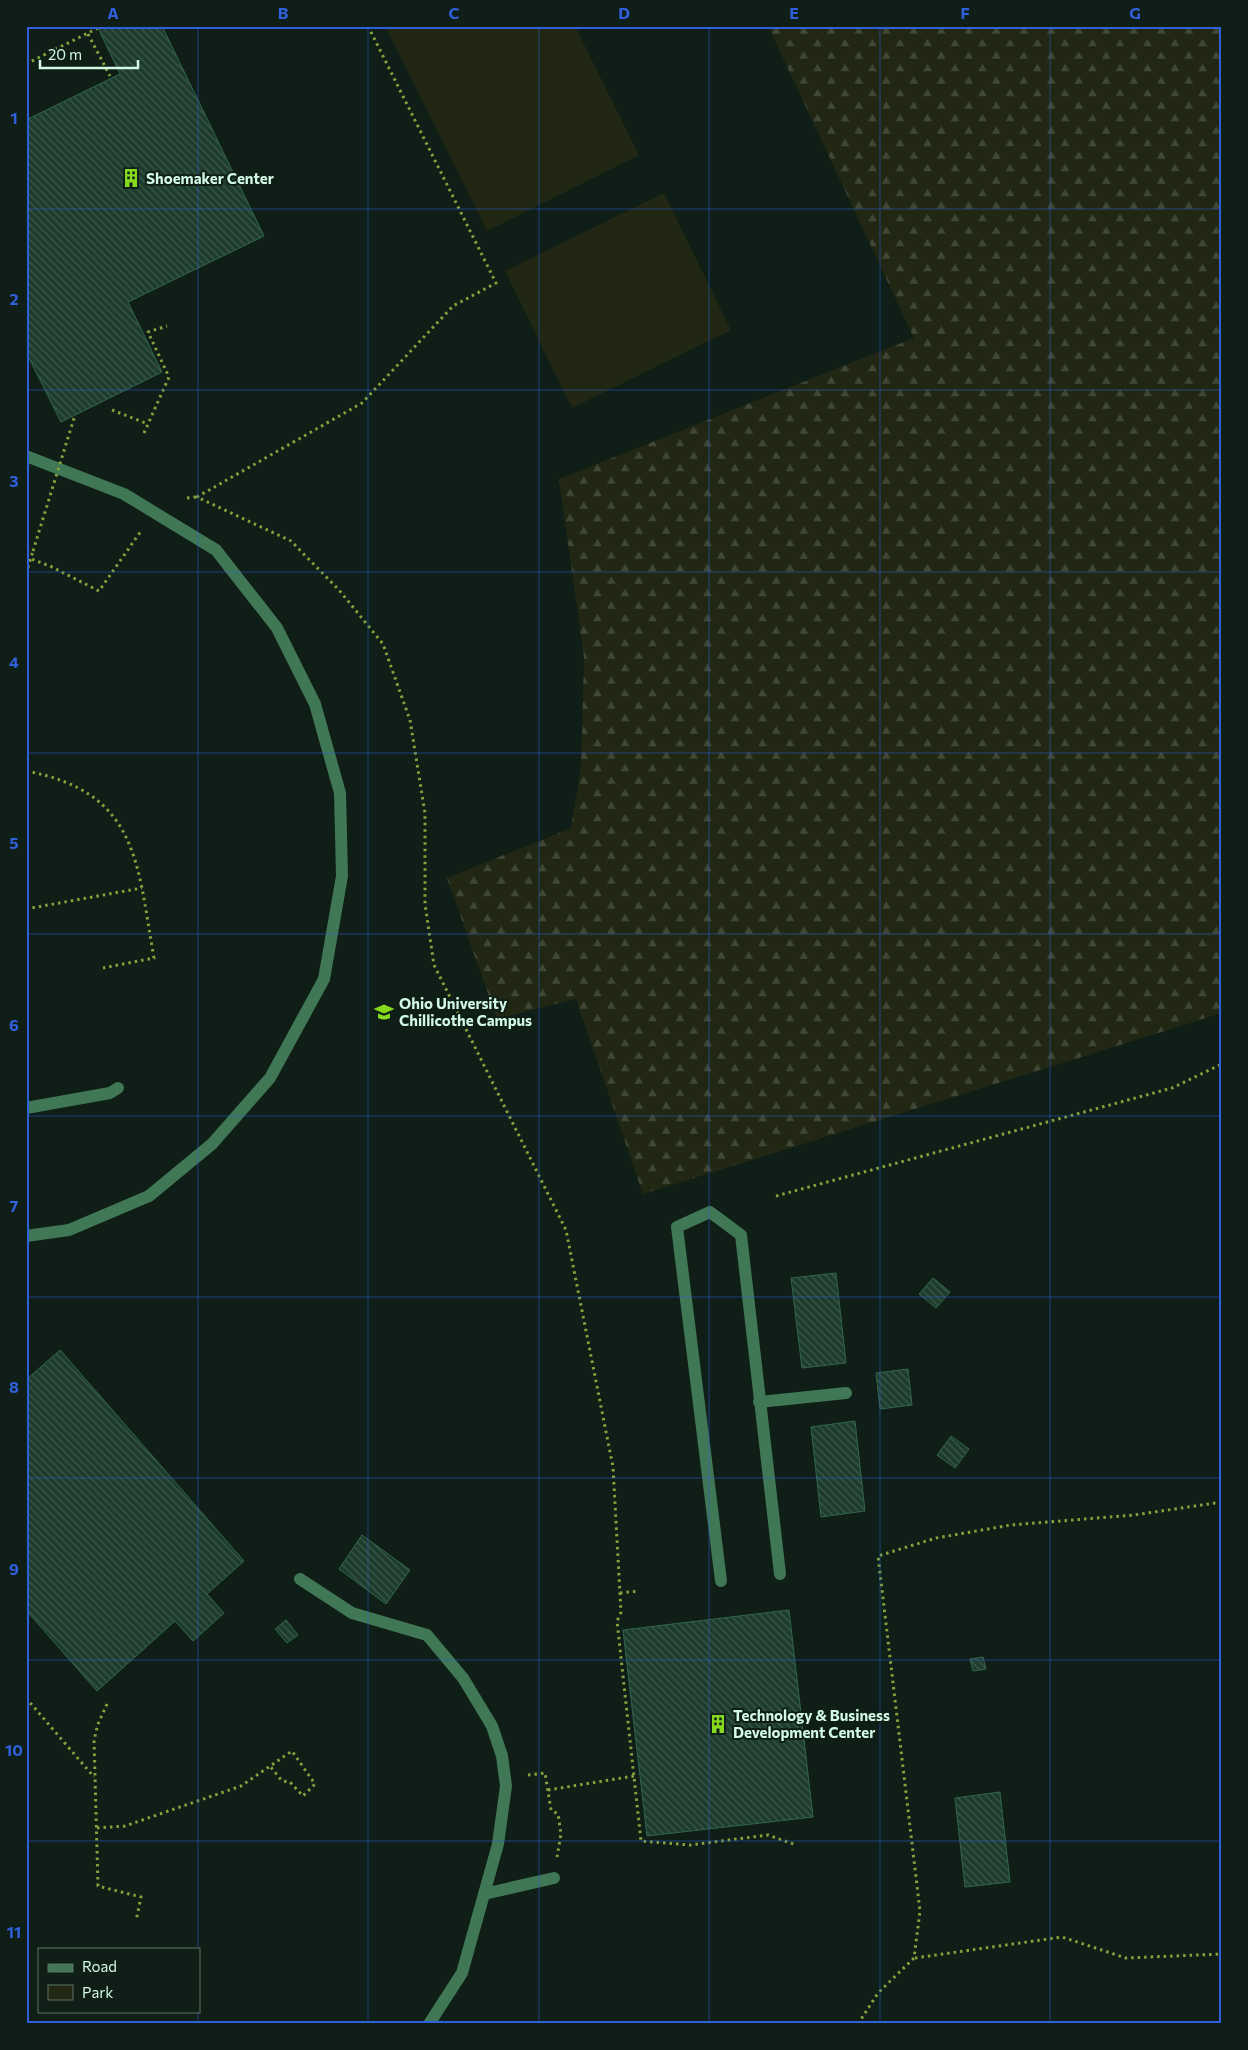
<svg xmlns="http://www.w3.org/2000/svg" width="1248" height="2050" viewBox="0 0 1248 2050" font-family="Commissioner,sans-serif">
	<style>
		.forest { fill: url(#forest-firs) }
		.park { fill: #212713 }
		.building { fill: url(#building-back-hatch); stroke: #32654e }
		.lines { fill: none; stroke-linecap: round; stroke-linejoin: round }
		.path { stroke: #85a23d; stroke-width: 3; stroke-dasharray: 2.5 4; stroke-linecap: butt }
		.minor { stroke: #407755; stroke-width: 12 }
		.path-bridge { stroke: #85a23d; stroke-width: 3; stroke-dasharray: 2.5 4; stroke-linecap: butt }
		.grid { fill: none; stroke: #2f5fd9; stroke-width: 1; stroke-opacity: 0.55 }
		.labels { text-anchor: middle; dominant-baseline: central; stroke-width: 4; stroke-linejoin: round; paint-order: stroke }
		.poi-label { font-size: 15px; font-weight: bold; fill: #d2f9e4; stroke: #0f1e17; text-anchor: start }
		.neatline { fill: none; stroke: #2f5fd9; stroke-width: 2 }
		.grid-label { font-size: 16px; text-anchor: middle; font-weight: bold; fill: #2f5fd9 }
	</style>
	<defs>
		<pattern id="forest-firs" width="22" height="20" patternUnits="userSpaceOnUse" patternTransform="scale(1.25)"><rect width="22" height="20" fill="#212713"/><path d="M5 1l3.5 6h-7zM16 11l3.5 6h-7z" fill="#404735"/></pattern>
		<pattern id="building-back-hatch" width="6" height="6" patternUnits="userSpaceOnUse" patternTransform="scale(1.25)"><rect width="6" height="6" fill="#1d3c2e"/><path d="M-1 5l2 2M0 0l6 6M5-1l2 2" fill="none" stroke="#3d594c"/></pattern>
	</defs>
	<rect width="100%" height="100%" fill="#0f1e17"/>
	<path class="forest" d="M768,26h454v987l-579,181 -67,-195 -79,20 -50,-141 124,-50 10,-60 3,-110 -25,-179 355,-141z"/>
	<g class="park">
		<path d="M385,26h190l64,129 -152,76z"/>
		<path d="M664,193l67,137 -159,78 -67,-137z"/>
	</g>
	<g class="building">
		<path d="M106,26h56l102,210 -136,66 34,70 -101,50 -35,-70v-232l94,-46 -21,-44z"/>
		<path d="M836,1273l10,90 -44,5 -11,-90z"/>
		<path d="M933,1278l17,14 -14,16 -17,-14z"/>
		<path d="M60,1350l184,211 -37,33 17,19 -31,28 -18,-20 -78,70 -71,-81v-230z"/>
		<path d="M908,1369l4,36 -32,4 -4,-36z"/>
		<path d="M855,1421l10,90 -44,6 -10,-90z"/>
		<path d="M951,1436l18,13 -14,19 -18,-13z"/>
		<path d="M362,1535l48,35 -24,34 -47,-35z"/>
		<path d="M789,1610l24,207 -166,19 -24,-206z"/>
		<path d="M286,1620l12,15 -11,8 -12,-14z"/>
		<path d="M983,1657l3,12 -13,2 -3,-12z"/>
		<path d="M1000,1792l10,90 -45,5 -10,-89z"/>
	</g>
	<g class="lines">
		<g class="path">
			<path d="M368,26l128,257 -43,23 -91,97 -165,94 94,44 48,49 44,54 27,76 15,93v91l9,61 132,265 47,237 8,145 -4,9 24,220 49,4 78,-10 28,10"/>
			<path d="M88,34l22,42"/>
			<path d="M26,64l76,-38"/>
			<path d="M112,410l36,14"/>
			<path d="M144,433l25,-56 -21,-45 19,-6"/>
			<path d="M187,498l10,-1"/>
			<path d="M26,557l24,9 49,25 42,-60"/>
			<path d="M26,574l7,-23"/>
			<path d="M26,771c113,21 111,93 128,187l-51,10"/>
			<path d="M26,909l116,-21"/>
			<path d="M776,1196l396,-108 50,-24"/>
			<path d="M620,1593l19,-2"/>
			<path d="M26,1698l68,79"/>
			<path d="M107,1704l-9,20 -4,16 4,146 43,11 -5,24"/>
			<path d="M528,1775l17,-2 6,37 7,4 3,20 -4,23"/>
			<path d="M548,1790l86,-14"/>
			<path d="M97,1828l28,-2 116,-40 51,-35 23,33 -12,12 -13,-14 -8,-1 -12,-15"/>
			<path d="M915,1958l147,-21 64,21 96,-4"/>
			<path d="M858,2024l20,-31 36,-35 6,-47 -42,-355 58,-18 75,-13 123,-10 88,-13"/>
		</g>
		<g class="minor">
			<path d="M26,456l98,38 92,56 61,78 38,76 25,89 2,83 -18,103 -54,99 -58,66 -63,52 -80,34 -43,6"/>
			<path d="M26,1108l84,-15 8,-5"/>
			<path d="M759,1402l87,-9"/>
			<path d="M300,1579l52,34 75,22 36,43 29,48 10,30 4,30 -8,58 -36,129 -33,51"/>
			<path d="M721,1581l-44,-354 33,-15 31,23 39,339"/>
			<path d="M484,1894l70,-16"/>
		</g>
		<path class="path-bridge" d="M33,551l42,-136"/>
	</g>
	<path class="grid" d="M198,26v1923M368,26v1998M539,26v1998M709,26v1998M880,26v1998M1050,26v1998M26,209h1196M26,390h1196M26,572h1196M26,753h1196M26,934h1196M26,1116h1196M26,1297h1196M26,1478h1196M26,1660h1196M26,1841h1196M198,2011v13"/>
	<defs>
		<g id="building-bare" transform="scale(1.5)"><path d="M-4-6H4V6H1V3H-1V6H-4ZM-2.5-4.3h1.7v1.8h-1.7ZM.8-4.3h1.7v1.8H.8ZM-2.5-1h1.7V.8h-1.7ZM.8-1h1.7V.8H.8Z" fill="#86da1d" stroke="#0f1e17" stroke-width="2.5" paint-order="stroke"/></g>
		<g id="university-bare" transform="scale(1.5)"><path d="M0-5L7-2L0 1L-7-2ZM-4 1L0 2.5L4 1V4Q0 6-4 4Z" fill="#86da1d" stroke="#0f1e17" stroke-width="2.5" paint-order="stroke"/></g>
	</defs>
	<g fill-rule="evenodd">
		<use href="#building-bare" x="131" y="178"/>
		<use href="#university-bare" x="384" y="1012"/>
		<use href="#building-bare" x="718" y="1724"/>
	</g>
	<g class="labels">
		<g class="poi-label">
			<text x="146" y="178">Shoemaker Center</text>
			<text x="399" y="1003">Ohio University<tspan x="399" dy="17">Chillicothe Campus</tspan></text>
			<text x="733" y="1715">Technology &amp; Business<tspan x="733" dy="17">Development Center</tspan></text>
		</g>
	</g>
	<rect width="1248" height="2050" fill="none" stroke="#0f1e17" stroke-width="55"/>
	<rect x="38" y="1948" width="162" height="65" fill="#0f1e17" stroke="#5d7669"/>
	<rect x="48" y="1964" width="25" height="8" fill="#407755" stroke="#5d7669"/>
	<text x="82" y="1972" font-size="15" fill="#d2f9e4">Road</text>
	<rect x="48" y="1985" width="25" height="15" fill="#212713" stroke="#5d7669"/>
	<text x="82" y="1998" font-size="15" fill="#d2f9e4">Park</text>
	<path d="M40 60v8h98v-8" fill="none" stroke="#d2f9e4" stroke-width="2.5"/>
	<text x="48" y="60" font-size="15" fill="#d2f9e4" stroke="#0f1e17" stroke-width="4" paint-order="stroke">20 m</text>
	<rect x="28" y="28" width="1192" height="1994" class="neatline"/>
	<g class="grid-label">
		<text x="113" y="19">A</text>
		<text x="283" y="19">B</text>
		<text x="454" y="19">C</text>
		<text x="624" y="19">D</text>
		<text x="794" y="19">E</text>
		<text x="965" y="19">F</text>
		<text x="1135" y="19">G</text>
		<text x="14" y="124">1</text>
		<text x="14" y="305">2</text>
		<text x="14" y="487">3</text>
		<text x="14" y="668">4</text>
		<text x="14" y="849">5</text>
		<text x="14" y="1031">6</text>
		<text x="14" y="1212">7</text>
		<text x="14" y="1393">8</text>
		<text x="14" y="1575">9</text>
		<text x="14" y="1756">10</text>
		<text x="14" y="1938">11</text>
	</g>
</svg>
